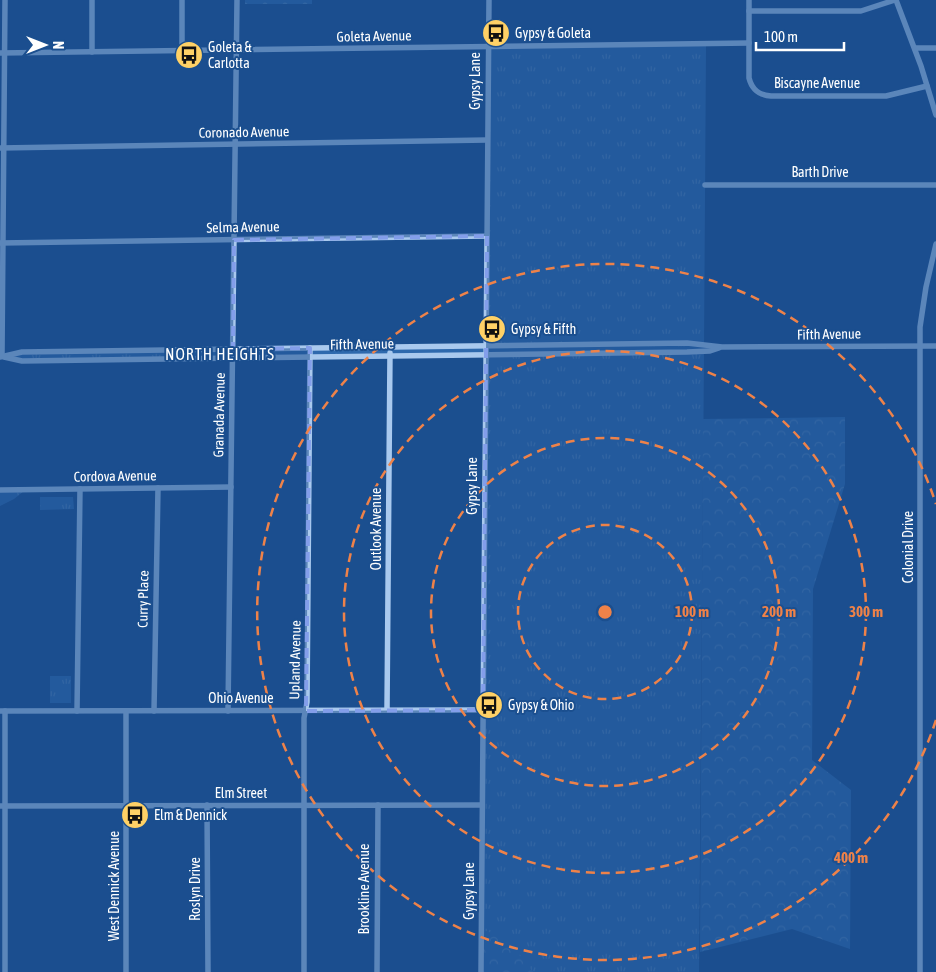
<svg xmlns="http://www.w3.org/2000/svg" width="936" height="972" viewBox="0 0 936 972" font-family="'Asap Condensed',sans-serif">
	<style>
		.grass { fill: url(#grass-tufts) }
		.forest { fill: url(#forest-crowns) }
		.cemetery { fill: url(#cemetery-stones) }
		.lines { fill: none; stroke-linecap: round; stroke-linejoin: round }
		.minor { stroke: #a9c9ee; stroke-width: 5.5 }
		.marked { fill: none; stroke: #839eea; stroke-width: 4; stroke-dasharray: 10 6; stroke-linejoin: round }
		.ring { fill: none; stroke: #ee8249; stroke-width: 2.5; stroke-dasharray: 9 6 }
		.labels { text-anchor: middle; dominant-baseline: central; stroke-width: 4; stroke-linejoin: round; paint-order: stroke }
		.poi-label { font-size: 14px; fill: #fff; stroke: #1b4f8f; text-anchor: start }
		.street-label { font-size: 14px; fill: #fff; stroke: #1b4f8f }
		.quarter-label { font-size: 16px; letter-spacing: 1px; fill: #fff; stroke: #1b4f8f }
		.centre { fill: #ee8249; stroke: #1b4f8f; stroke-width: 2.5 }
		.ring-label { font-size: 15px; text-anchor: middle; font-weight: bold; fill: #ee8249; stroke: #1b4f8f; stroke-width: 4; stroke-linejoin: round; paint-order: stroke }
	</style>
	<defs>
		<pattern id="grass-tufts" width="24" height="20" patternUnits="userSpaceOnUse" patternTransform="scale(1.25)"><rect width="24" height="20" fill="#2e69ad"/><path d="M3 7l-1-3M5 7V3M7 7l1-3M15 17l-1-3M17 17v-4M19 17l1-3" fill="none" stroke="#4d80b9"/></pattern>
		<pattern id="forest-crowns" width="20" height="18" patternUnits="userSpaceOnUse" patternTransform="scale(1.25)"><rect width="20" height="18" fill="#2e69ad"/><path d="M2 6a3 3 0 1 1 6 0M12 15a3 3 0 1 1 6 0" fill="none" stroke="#4d80b9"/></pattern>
		<pattern id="cemetery-stones" width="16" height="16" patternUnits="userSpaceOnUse" patternTransform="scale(1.25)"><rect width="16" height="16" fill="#2e69ad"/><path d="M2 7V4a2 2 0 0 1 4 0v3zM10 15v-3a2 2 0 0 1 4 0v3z" fill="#4d80b9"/></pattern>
	</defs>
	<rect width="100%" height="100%" fill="#1b4f8f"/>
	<g class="grass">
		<path d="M706,44l-2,300 18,3 -18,4 -5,621h-218l4,-618 -463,7 -20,-5 20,-4 463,-7 3,-299z"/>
		<path d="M0,490h25l-11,9 -14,7z"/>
		<path d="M40,497h33l1,12 -34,1z"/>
		<rect x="50" y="676" width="21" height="27"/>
	</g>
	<g class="forest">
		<path d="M845,417v67l-32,105 -1,171 39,30 -1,159 -58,-20 -92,23 3,-533z"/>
		<path d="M481,929l21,8 22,23 9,12h-52z"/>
	</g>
	<rect class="cemetery" x="245" y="0" width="67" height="4"/>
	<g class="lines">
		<g class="minor">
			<path d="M749,0v78c3,12 10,17 22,18h115l41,-10"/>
			<path d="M896,0l25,66 15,49"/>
			<path d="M749,11h112l34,-11"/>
			<path d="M915,48h21"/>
			<path d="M182,51v-51"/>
			<path d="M92,52v-52"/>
			<path d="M0,53l749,-10"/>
			<path d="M0,148l487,-8"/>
			<path d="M705,185h231"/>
			<path d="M0,243l487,-7"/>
			<path d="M2,356l3,-356"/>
			<path d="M0,357l22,-5 665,-9 35,4 214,-1"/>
			<path d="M4,357l18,4 665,-9 23,-1 9,-3"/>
			<path d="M0,490l231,-3"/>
			<path d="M387,710l3,-357"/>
			<path d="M0,711l483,-1"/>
			<path d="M77,711l3,-222"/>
			<path d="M126,711v261"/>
			<path d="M154,711l4,-223"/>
			<path d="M228,711l9,-711"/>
			<path d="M207,805l1,167"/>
			<path d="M0,806l482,-1"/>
			<path d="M5,972v-261"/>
			<path d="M304,972v-254l3,-16 3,-354"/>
			<path d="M377,972l1,-167"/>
			<path d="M481,972l8,-972"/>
			<path d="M920,972v-645l6,-40 10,-43"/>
		</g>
	</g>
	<path d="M0 0H936V972H0ZM487,236l-4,474 -177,1 4,-363 -77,1 1,-109z" fill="#1b4f8f" fill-opacity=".55" fill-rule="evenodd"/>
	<path class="marked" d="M487,236l-4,474 -177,1 4,-363 -77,1 1,-109z"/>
	<g class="ring">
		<circle cx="605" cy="612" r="87"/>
		<circle cx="605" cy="612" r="174"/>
		<circle cx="605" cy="612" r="261"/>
		<path d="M936 720A348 348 0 1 1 936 504"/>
	</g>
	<defs>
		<g id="bus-disc" transform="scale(1.4375)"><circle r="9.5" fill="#ffd166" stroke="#1b4f8f"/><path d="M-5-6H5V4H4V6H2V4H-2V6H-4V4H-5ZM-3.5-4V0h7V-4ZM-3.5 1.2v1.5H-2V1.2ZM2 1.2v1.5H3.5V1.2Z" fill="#111"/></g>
	</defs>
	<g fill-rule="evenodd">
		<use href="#bus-disc" x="496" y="33"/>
		<use href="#bus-disc" x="189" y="55"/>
		<use href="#bus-disc" x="492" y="329"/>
		<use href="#bus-disc" x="489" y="705"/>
		<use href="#bus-disc" x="135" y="815"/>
	</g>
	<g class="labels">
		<g class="poi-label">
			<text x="515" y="33">Gypsy &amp; Goleta</text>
			<text x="208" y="47">Goleta &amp;<tspan x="208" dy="16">Carlotta</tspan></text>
			<text x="511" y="329">Gypsy &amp; Fifth</text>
			<text x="508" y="705">Gypsy &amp; Ohio</text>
			<text x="154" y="815">Elm &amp; Dennick</text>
		</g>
		<g class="street-label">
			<text transform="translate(374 36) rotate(-1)">Goleta Avenue</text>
			<text transform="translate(475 81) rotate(-90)">Gypsy Lane</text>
			<text x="817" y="83">Biscayne Avenue</text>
			<text transform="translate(244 132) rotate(-1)">Coronado Avenue</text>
			<text x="820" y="172">Barth Drive</text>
			<text transform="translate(243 227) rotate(-1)">Selma Avenue</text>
			<text transform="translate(829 334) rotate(-1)">Fifth Avenue</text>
			<text transform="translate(362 344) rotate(-1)">Fifth Avenue</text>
			<text transform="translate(219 415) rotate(-89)">Granada Avenue</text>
			<text transform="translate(115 476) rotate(-1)">Cordova Avenue</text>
			<text transform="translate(472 486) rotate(-90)">Gypsy Lane</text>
			<text transform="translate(376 529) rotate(-90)">Outlook Avenue</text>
			<text transform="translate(908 547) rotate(-90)">Colonial Drive</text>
			<text transform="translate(143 599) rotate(-89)">Curry Place</text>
			<text transform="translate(295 660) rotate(-89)">Upland Avenue</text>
			<text x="241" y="698">Ohio Avenue</text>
			<text x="241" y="793">Elm Street</text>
			<text transform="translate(114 886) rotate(-90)">West Dennick Avenue</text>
			<text transform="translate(195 889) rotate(-90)">Roslyn Drive</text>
			<text transform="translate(364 889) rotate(-90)">Brookline Avenue</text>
			<text transform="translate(469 891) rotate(-90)">Gypsy Lane</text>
		</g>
		<g class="quarter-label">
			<text x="220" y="354">NORTH HEIGHTS</text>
		</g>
	</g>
	<circle cx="605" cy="612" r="8" class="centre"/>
	<g class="ring-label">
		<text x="692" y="617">100 m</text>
		<text x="779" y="617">200 m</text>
		<text x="866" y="617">300 m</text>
		<text x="851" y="863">400 m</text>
	</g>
	<g transform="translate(45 45) rotate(90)" stroke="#1b4f8f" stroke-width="4" paint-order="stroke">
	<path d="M0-4L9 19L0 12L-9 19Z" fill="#ffffff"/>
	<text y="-8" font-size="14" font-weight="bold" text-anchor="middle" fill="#ffffff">N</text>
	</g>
	<path d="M756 42v8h88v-8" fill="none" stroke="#ffffff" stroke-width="2.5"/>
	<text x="764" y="42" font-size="15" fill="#ffffff" stroke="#1b4f8f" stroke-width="4" paint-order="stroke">100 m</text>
</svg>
